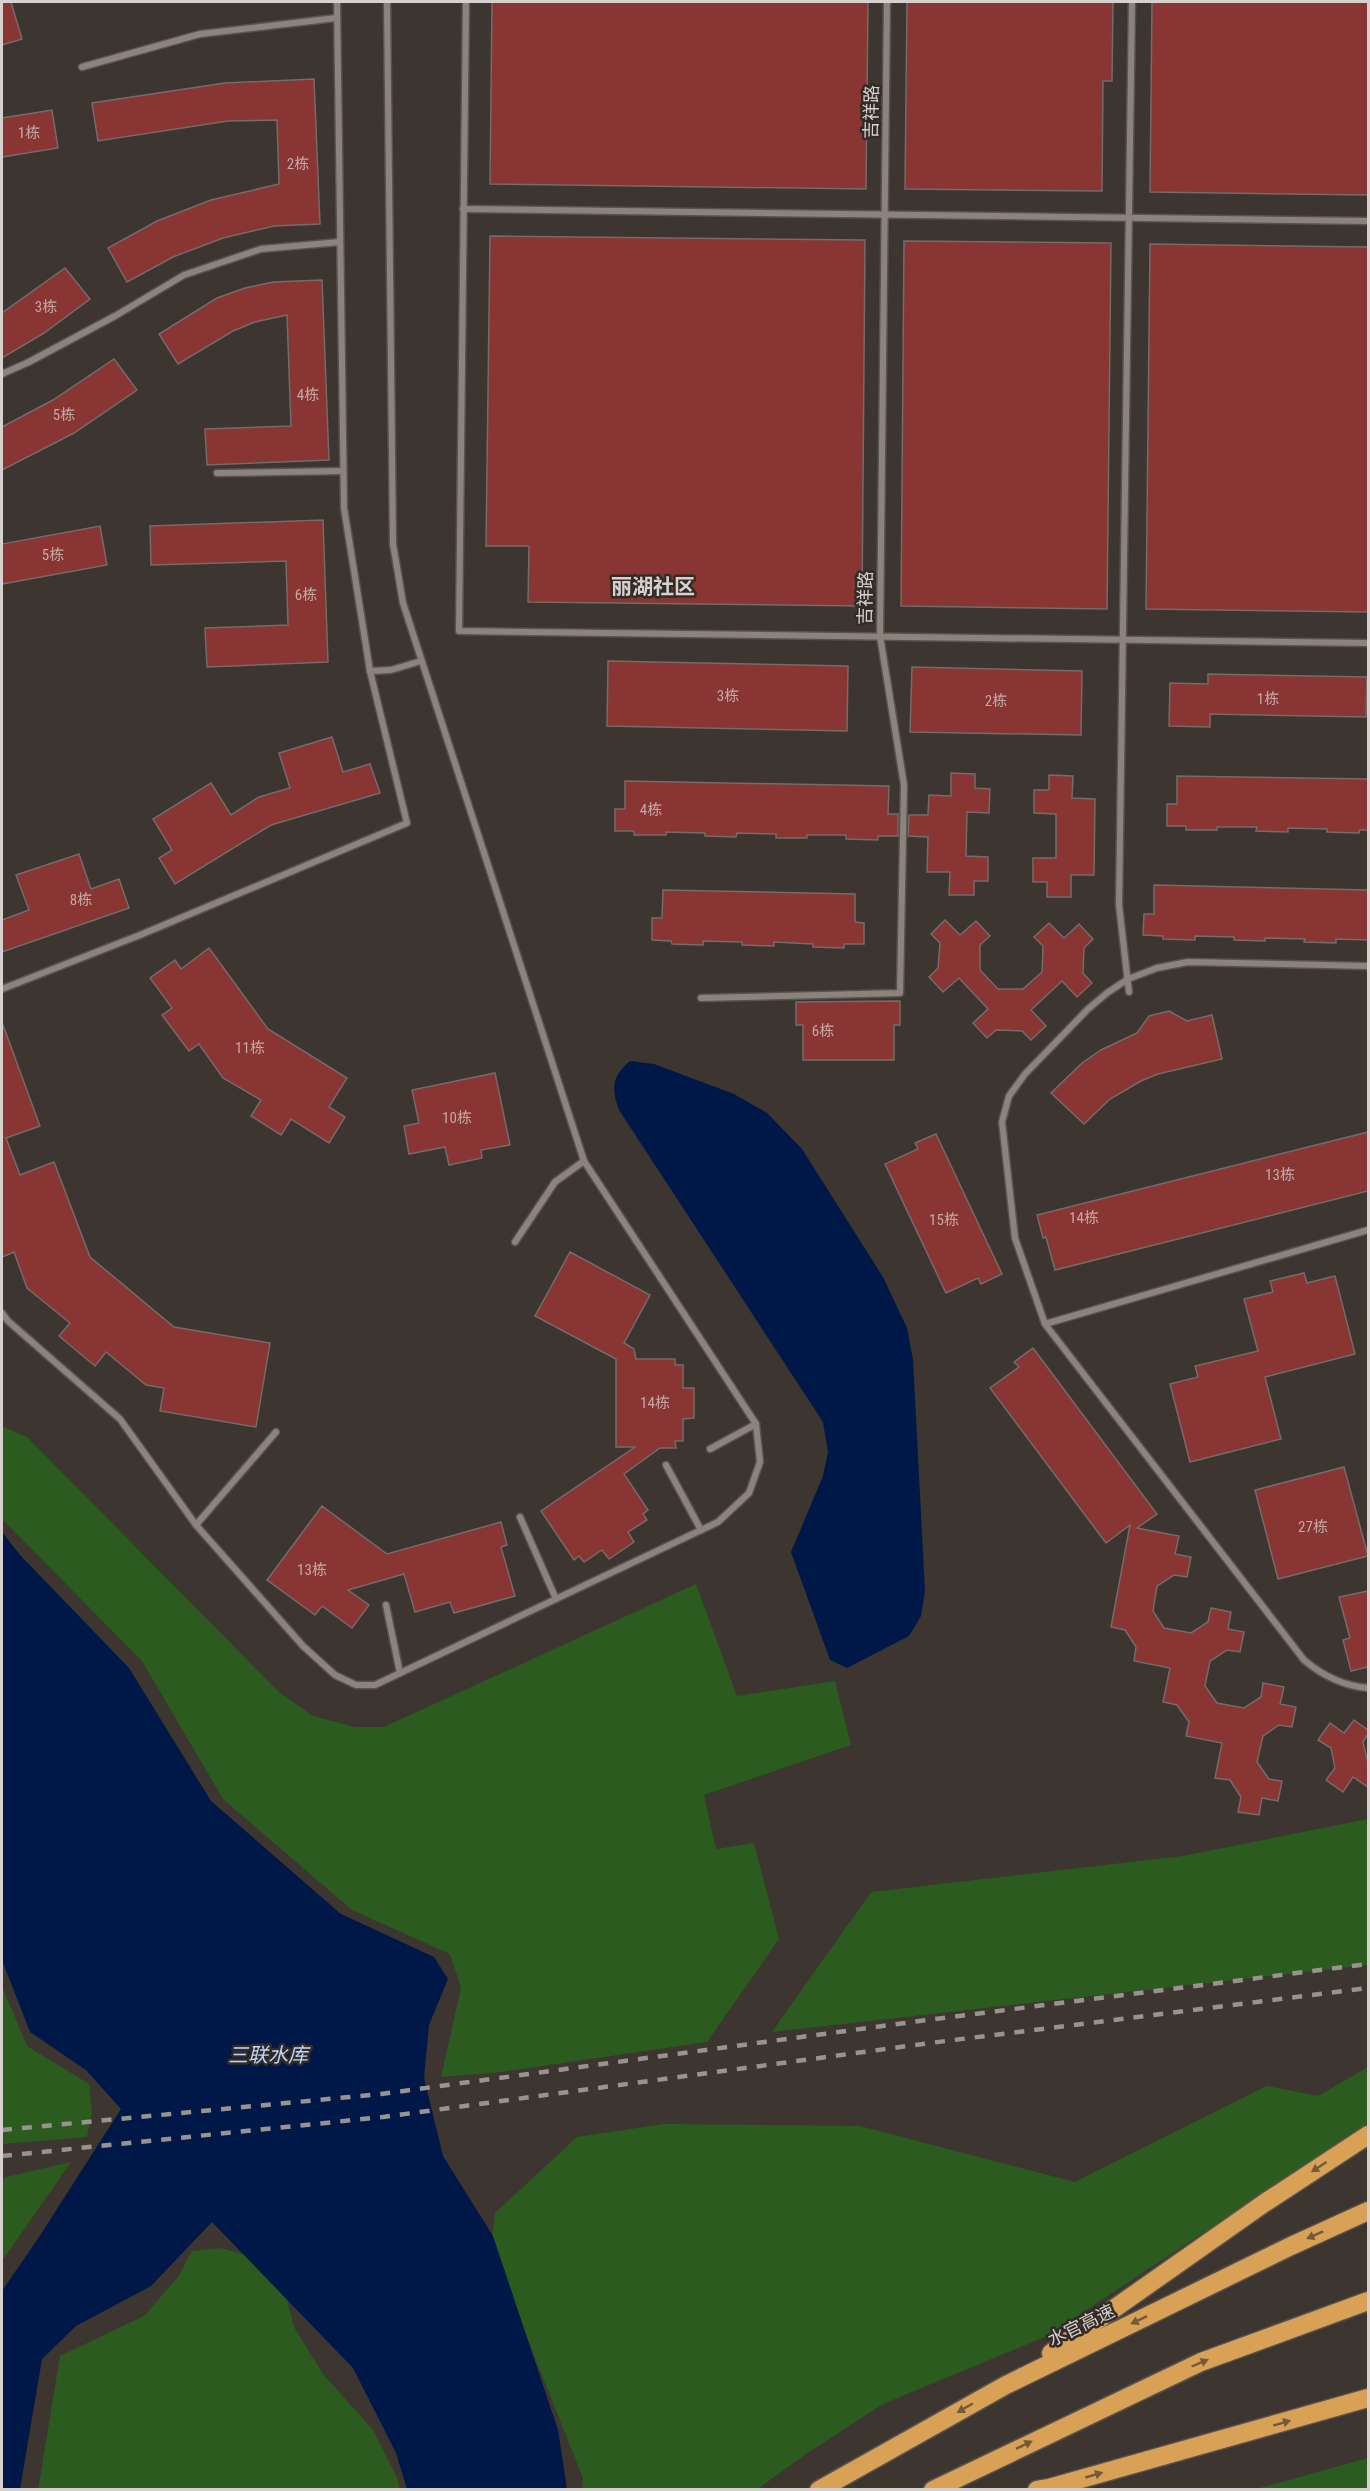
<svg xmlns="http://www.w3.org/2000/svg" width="1370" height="2491" viewBox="0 0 1370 2491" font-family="'Roboto Condensed','Noto Sans SC',sans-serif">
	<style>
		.green { fill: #2c5b20 }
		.water { fill: #001847 }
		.building { fill: #893533; stroke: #756b6a; stroke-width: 1.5 }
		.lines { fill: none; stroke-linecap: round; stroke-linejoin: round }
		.minor-casing { stroke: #59524f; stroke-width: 9 }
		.motorway-casing { stroke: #59524f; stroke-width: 21 }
		.minor { stroke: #8c837d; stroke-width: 6 }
		.motorway { stroke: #d8a156; stroke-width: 18 }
		.rail { stroke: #999390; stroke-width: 4.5; stroke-dasharray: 10 10; stroke-linecap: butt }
		.oneway { fill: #745a39 }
		.labels { text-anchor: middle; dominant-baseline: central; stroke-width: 5; stroke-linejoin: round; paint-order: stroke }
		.number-label { font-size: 15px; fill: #c3aaa7 }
		.street-label { font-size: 18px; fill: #d6d1ce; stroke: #322b26 }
		.water-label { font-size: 20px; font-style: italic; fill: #c0d7fd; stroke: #322b26 }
		.quarter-label { font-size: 21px; font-weight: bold; fill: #d6d1ce; stroke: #322b26 }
	</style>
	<rect width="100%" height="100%" fill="#3c3530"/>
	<g class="green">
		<path d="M2,1426l25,11 253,256 33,23 42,11h29l312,-143 41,112 98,-15 16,64 -147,50 12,54 38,-6 25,96 -72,103 -206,30 -60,5 20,-89 -11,-34 -98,-44 -129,-111 -81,-138 -140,-142z"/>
		<path d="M1368,1819v146l-596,67 99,-140 312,-36z"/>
		<path d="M2,1986l25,60 62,38 3,29 -5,24 -85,7z"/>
		<path d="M1368,2067v57l-321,212 -164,68 -77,50 -48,35h-176l1,-11 -92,-231 4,-34 82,-76 87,-13 196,2 215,56 192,-96 51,10z"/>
		<path d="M71,2162l-69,99v-83z"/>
		<path d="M221,2248l31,9 32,31 10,39 29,47 50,56 24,48 3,11 -362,1 22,-134 84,-40 34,-39 14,-26z"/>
		<path d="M1368,2458v31h-112z"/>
	</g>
	<g class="water">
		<path d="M630,1061l24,3 80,30 33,19 35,36 81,128 24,51 6,32 12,231 -4,25 -12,20 -62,32 -17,-8 -39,-108 32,-76 5,-24 -5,-30 -204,-312c-8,-22 -7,-34 11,-49z"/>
		<path d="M2,1532l18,23 109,113 82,133 130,113 93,43 14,22 -19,46 -5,53 19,78 50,80 65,194 9,59h-160l-11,-36 -43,-85 -141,-146 -61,64 -75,40 -34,33 -22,130h-18v-198l37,-54 82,-128 -35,-39 -56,-38 -28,-72z"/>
	</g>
	<g class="building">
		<path d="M2,2h9l11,37 -20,6z"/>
		<path d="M492,2h376l-2,187 -376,-5z"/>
		<path d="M907,2h206l-1,79h-9l-1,110 -197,-2z"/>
		<path d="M1152,2h216v193l-218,-3z"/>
		<path d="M314,79l6,145 -46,2 -51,12 -50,19 -46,25 -19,-34 49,-27 54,-21 68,-16 -2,-64 -49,1 -130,20 -6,-38 133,-20z"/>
		<path d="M52,110l6,38 -56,9v-39z"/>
		<path d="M490,236l375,4 -3,366 -334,-4 1,-56h-43z"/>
		<path d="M904,241l207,2 -4,366 -206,-3z"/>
		<path d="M1150,244l218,3v365l-222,-3z"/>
		<path d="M65,268l25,31 -46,34 -42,25v-45z"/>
		<path d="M322,280l7,180 -122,5 -2,-36 86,-3 -4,-111 -32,7 -22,9 -55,33 -19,-30 58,-36 28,-10 28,-6z"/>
		<path d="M114,359l23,31 -63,43 -72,37v-43l51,-27z"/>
		<path d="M323,520l5,142 -121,5 -2,-39 83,-3 -2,-64 -135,4 -1,-39z"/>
		<path d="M100,526l7,39 -105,19v-40z"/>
		<path d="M608,661l240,5 -1,65 -240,-5z"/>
		<path d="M912,667l170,4 -1,64 -171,-3z"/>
		<path d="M1208,674l159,3 -1,40 -156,-3v13l-41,-1 1,-43 38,1z"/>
		<path d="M332,737l11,35 27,-8 10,29 -109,32 -96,59 -16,-26 13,-8 -19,-31 58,-36 20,32 28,-18 31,-9 -11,-35z"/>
		<path d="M951,773l24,1v14l15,1 -1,24 -22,-1 -1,44 22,1v24h-14v14h-25l1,-23h-23l1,-35 -20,-1 1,-21h19l1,-20 22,1z"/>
		<path d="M1049,775l24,1 -1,22 23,1 -1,76h-23v22h-24v-15h-14v-24h23v-44l-22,-1v-23h15z"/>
		<path d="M1177,776l191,3v51h-9v3l-32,-1v-3l-39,-1v4l-32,-1 1,-4h-40v3h-31v-4h-19v-22h10z"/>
		<path d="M625,781l264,5 -1,28h10v22h-20v4l-32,-1v-4h-39v3h-31v-4l-39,-1 -1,4 -31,-1v-3l-39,-1v3h-32v-4h-19v-22h10z"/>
		<path d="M79,854l12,35 28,-10 10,29 -127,44v-32l27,-10 -13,-35z"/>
		<path d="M1154,885l214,5v50l-32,-1v4l-32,-1 1,-3 -40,-1v3l-31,-1v-3l-39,-1v4l-32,-1v-3l-20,-1 1,-21h10z"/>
		<path d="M663,890l192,4v28l9,1v21h-20v4l-31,-1v-3l-39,-2v4l-32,-1v-3l-39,-1v4l-31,-1 -1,-3 -19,-1v-22h10z"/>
		<path d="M945,920l15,15 16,-14 14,15 -10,9v25l18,19h25l19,-17 1,-26 -9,-9 15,-14 15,15 15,-14 14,15 -9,9 -1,25 9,10 -15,14 -15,-16 -31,29 15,16 -15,14 -9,-9 -26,-1 -9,8 -14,-15 15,-14 -29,-31 -16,14 -14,-15 9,-9 2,-25 -9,-9z"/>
		<path d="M209,948l59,81 79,49 -18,29 16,10 -16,26 -38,-24 -10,16 -30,-19 10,-16 -38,-22 -24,-34 -10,7 -27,-36 10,-7 -22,-30 25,-18 6,9z"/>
		<path d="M900,1001v24h-6v35h-91v-35h-7v-23z"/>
		<path d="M1169,1011l18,10 25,-6 10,44 -64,15 -17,7 -31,18 -26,25 -33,-31 31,-30 19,-13 36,-17 12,-17z"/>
		<path d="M3,1025l37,101 -34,12 14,37 34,-13 36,95 84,70 96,16 -14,84 -96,-16 4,-23 -18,-3 -40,-33 -11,14 -36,-30 11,-13 -43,-35 -13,-36 -12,5v-231z"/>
		<path d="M495,1073l15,72 -29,5 1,8 -33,7 -4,-18 -36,7 -5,-28 15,-3 -7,-33z"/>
		<path d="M1368,1132v59l-313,79 -9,-33 -3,1 -6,-23z"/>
		<path d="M936,1134l66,140 -21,10 -3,-6 -32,15 -61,-129 33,-15 -3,-6z"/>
		<path d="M570,1252l80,43 -26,48 10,6 2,10h39v6h8v23h11v30l-11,1v22h-8l1,7h-16l-36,26 24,36 -5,4 4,6 -19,12 6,10 -25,17 -7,-9 -18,12 -5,-6 -5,4 -33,-49 94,-64h-19v-88l-81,-43z"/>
		<path d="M1304,1273l3,10 28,-7 20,78 -90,23 16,62 -91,23 -20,-78 28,-7 -3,-11 63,-15 -14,-52 29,-7 -3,-11z"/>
		<path d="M1033,1348l124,166 -20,14 42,8 -4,18 16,3 -4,20 -13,-2 -17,11 -4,25 11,17 27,5 17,-11 3,-14 20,4 -3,17 16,3 -4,20 -13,-2 -17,11 -5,25 12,17 27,5 17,-11 2,-14 21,4 -4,17 16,3 -4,20 -13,-2 -16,11 -6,26 12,17 13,2 -4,20 -16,-3 -3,17 -21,-3 3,-15 -11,-17 -15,-2 7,-35 -36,-7 3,-14 -12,-17 -14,-3 7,-34 -36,-7 2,-14 -11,-17 -14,-3 19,-102 -24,18 -116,-155 29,-21 -5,-5z"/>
		<path d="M1344,1467l24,89 -90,23 -23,-89z"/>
		<path d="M322,1506l65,48 114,-32 6,23 -6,2 14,49 -61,17 -4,-11 -35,10 -11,-38 -56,16 21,15 -17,23 -30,-22 -7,9 -48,-35z"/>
		<path d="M1368,1591v76l-17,4 -8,-31 7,-2 -11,-41z"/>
		<path d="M1354,1720l14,10v4l-5,8 5,21v24l-15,-10 -10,15 -17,-12 9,-12 -4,-20 -13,-8 12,-17 14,10z"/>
	</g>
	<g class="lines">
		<g class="minor-casing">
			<g id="minor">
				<path d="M337,2l7,506 26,163 21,-1 30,-9"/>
				<path d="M466,2l-7,629 909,12"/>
				<path d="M82,67l118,-33 136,-16"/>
				<path d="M463,209l905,12"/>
				<path d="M2,374l27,-12 86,-46 69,-41 77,-26 79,-7"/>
				<path d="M217,473l126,-2"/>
				<path d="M1368,966l-180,-4 -31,6 -29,11 -21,14 -19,16 -63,65 -16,22 -7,26 13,116 30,86 259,336c19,16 39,26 64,28"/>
				<path d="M2,989l138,-54 267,-112 -37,-152"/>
				<path d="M1129,992l-10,-87 13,-903"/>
				<path d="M701,998l199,-5 4,-208 -24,-149 7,-634"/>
				<path d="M515,1242l40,-60 29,-21"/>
				<path d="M2,1313l6,8 112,98 76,106 107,121 32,29 21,10h19l343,-163 31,-29 11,-31 -4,-38 -172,-263 -181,-558 -10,-59 -6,-542"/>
				<path d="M1045,1324l323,-94"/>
				<path d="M710,1449l46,-25"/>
				<path d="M666,1465l35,65"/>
				<path d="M520,1517l36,82"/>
				<path d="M196,1525l80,-93"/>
				<path d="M386,1605l14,68"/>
			</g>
		</g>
		<g class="motorway-casing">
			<g id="motorway">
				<path d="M1051,2353l212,-149 105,-69"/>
				<path d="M819,2490l187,-105 285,-139 77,-35"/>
				<path d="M933,2490l268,-128 167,-61"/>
				<path d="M1037,2490l12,-2 319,-90"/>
			</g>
		</g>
		<use href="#minor" class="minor"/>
		<use href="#motorway" class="motorway"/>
		<g class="rail">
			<path d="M2,2130l379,-36 546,-74 441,-56"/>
			<path d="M2,2156l381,-39 547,-74 438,-55"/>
		</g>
	</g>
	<defs><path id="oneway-solid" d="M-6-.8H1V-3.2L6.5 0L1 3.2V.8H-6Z" transform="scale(1.5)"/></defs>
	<g class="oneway">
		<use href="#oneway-solid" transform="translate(1319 2167) rotate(147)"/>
		<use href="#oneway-solid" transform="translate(1315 2235) rotate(156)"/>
		<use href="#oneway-solid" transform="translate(1139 2320) rotate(154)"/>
		<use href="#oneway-solid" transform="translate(1200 2363) rotate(-23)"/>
		<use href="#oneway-solid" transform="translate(965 2408) rotate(150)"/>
		<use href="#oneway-solid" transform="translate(1282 2423) rotate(-16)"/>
		<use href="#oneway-solid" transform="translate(1024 2445) rotate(-26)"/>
		<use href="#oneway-solid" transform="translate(1094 2475) rotate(-16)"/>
	</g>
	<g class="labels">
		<g class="number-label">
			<text x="29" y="133">1栋</text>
			<text x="298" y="164">2栋</text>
			<text x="46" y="307">3栋</text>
			<text x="308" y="395">4栋</text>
			<text x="64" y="415">5栋</text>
			<text x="53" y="555">5栋</text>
			<text x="306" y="595">6栋</text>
			<text x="728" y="696">3栋</text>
			<text x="1268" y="699">1栋</text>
			<text x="996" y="701">2栋</text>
			<text x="651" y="810">4栋</text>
			<text x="81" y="900">8栋</text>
			<text x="823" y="1031">6栋</text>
			<text x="250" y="1048">11栋</text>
			<text x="457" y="1118">10栋</text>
			<text x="1280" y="1175">13栋</text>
			<text x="1084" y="1218">14栋</text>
			<text x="944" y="1220">15栋</text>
			<text x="655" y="1403">14栋</text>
			<text x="1313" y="1527">27栋</text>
			<text x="312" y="1570">13栋</text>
		</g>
		<g class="street-label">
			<text transform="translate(871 112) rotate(-89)">吉祥路</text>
			<text transform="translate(865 598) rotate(-89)">吉祥路</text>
			<text transform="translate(1081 2325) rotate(-26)">水官高速</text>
		</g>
		<g class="water-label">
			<text x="268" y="2055">三联水库</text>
		</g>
		<g class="quarter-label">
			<text x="653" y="587">丽湖社区</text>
		</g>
	</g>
	<rect width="1370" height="2491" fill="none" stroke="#d6d1ce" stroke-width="6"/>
</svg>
